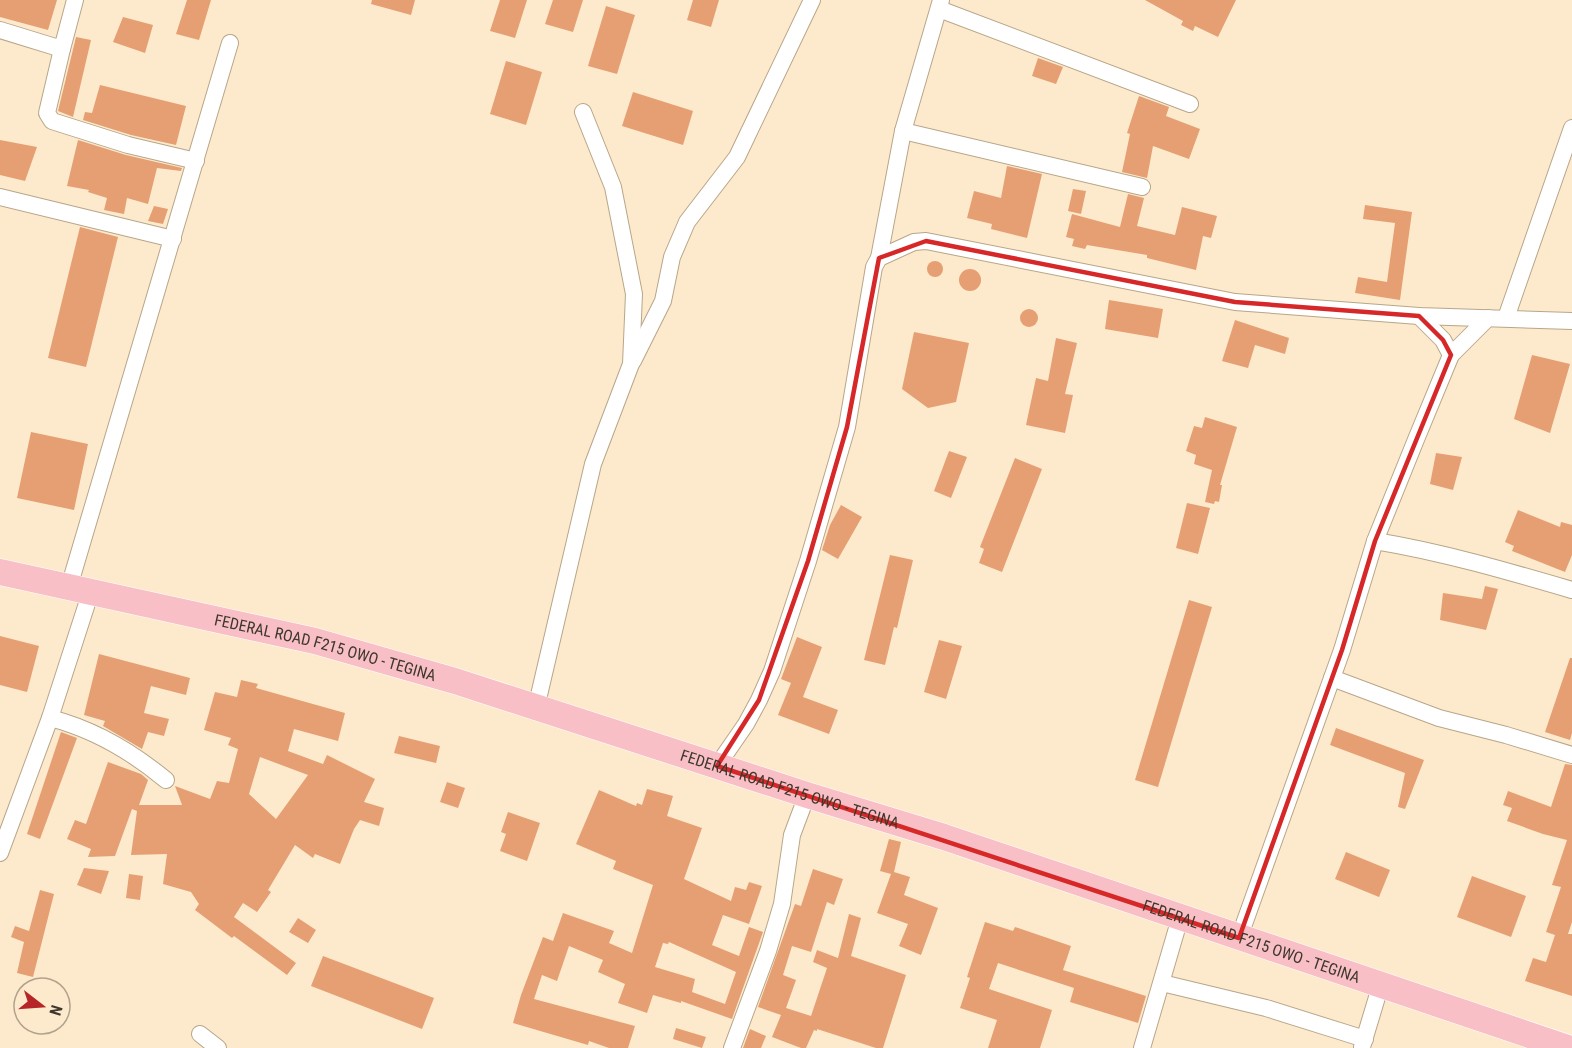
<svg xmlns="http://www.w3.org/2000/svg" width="1572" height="1048" viewBox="0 0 1572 1048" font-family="'Roboto Condensed',sans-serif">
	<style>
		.building { fill: #e59f73; fill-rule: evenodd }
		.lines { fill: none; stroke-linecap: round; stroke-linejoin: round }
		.street-casing { stroke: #b8a689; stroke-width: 18 }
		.primary-casing { stroke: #fff; stroke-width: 27 }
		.street { stroke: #fff; stroke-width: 16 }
		.primary { stroke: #f8bfc7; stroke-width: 26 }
		.marked { fill: none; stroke: #d62828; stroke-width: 4.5; stroke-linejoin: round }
		.labels { text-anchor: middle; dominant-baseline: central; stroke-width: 4.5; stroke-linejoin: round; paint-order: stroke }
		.street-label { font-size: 16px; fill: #3e372b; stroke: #fdeacc }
	</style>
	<rect width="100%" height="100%" fill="#fdeacc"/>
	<g class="building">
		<path d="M0,0h57l-9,30 -48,-13z"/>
		<path d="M187,0h24l-12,40 -23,-6z"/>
		<path d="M372,0h43l-4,15 -40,-11z"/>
		<path d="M500,0h27l-12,38 -25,-7z"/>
		<path d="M553,0h30l-10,32 -28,-8z"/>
		<path d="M693,0h26l-8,27 -24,-7z"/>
		<path d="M1145,0h91l-18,37 -23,-11 -2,5 -12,-6 2,-4z"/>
		<path d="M606,6l29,9 -18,59 -29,-8z"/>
		<path d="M123,17l30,8 -8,28 -32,-11z"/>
		<path d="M76,37l15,3 -18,77 -15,-6z"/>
		<path d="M1038,58l25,9 -7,17 -24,-8z"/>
		<path d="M506,61l36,11 -16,53 -36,-11z"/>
		<path d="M100,85l86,21 -10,39 -45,-10 -48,-15 2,-8 7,1z"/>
		<path d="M633,92l60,19 -10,34 -61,-19z"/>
		<path d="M1139,96l30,11 -3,9 34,13 -11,30 -36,-13 -6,32 -25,-6 8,-38 -3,-1z"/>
		<path d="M0,140l37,7 -12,34 -25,-6z"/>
		<path d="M78,140l48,15 56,13 -1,3 -24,-3 -9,36 -21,-6 -3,16 -20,-4 3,-12 -19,-6 1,-2 -22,-4z"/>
		<path d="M1007,166l35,8 -15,64 -36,-9 1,-5 -25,-6 7,-27 27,7z"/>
		<path d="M1073,189l13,2 -5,23 -13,-3z"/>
		<path d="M1128,194l16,4 -7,28 38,9 7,-28 35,9 -6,22 -8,-2 -7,34 -49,-12v-3l-60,-10 -2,4 -13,-3 2,-7 -8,-2 6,-23 48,13z"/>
		<path d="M1365,205l47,7 -12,88 -45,-7 3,-16 29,5 8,-59 -32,-4z"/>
		<path d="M154,206l14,3 -5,15 -15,-3z"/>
		<path d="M80,227l38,10 -32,130 -38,-9z"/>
		<circle cx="935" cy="269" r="8"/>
		<circle cx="970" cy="280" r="11"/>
		<path d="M1109,300l54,9 -5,29 -53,-9z"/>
		<circle cx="1029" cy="318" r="9"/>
		<path d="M1235,320l54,18 -4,16 -30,-9 -7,23 -26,-7z"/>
		<path d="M914,332l55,11 -13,59 -28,6 -26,-19z"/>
		<path d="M1056,338l21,5 -12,51 8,1 -8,38 -39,-8 10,-47 12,3z"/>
		<path d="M1532,355l38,9 -20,69 -36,-14z"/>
		<path d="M1205,417l32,10 -17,58h2l-3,17 -4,-1 -1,3 -9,-2 7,-32 -18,-6 2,-9 -10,-4 8,-25 8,2z"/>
		<path d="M31,432l57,12 -14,66 -57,-12z"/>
		<path d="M949,451l18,6 -16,41 -17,-7z"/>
		<path d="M1436,453l26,4 -9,33 -23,-6z"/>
		<path d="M1015,458l27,11 -40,103 -23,-9 5,-14 -4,-2z"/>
		<path d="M1187,503l23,5 -12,46 -22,-6z"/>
		<path d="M841,505l21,12 -24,42 -16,-9 8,-25z"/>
		<path d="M1518,510l42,17 1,-5 11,3v30l-7,17 -53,-21 2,-5 -9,-4z"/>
		<path d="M890,555l23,5 -16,68 -3,-1 -9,38 -21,-5z"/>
		<path d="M1485,586l13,3 -12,41 -46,-10 3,-27 39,6z"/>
		<path d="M1189,600l23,7 -54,180 -23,-7z"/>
		<path d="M0,636l39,10 -12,46 -27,-7z"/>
		<path d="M797,637l25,10 -19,50 35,13 -9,24 -51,-19 13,-32 -10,-4z"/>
		<path d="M939,640l23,6 -16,53 -22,-7z"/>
		<path d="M99,654l91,24 -4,17 -35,-9 -7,27 25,6 -5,17 -16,-4 -6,17 -39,-23 2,-5 -21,-6z"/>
		<path d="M1570,658h2v75l-2,7 -25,-8z"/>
		<path d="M241,680l17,4 -2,4 89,25 -7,28 -44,-12 -6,22 35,13 4,-9 48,24 -11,23 20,6 -5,18 -19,-6 -6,9 -14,35 -25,-10 -2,4 -18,-13 -27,45 3,2 -14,20 -14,-9 -9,14 62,46 -9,12 -53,-39 -2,2 -37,-28 4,-6 -8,-12 -28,-8 4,-30 -36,1 6,-44 -5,-2 -17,47 -27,1 3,-8 -24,-10 8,-19 11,4 22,-62 33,12 7,6 -9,25h43l-7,-19 35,13 7,-18 12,2 9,-34 -10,-4 3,-7 -27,-8 11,-38 22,5zM260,757l48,18 -32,44 -27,-25z"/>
		<path d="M1336,728l88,32 -19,49 -7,-2 7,-34 -75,-28z"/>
		<path d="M61,732l16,6 -37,101 -13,-5z"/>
		<path d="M399,736l41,10 -4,17 -42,-10z"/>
		<path d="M1565,764l7,1v157l-4,12h4v62l-47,-15 8,-23 13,4 9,-27 -9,-3 15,-45 -9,-2 15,-45 -24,-6 -36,-13 5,-13 -9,-3 5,-14 43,16z"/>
		<path d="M447,782l18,6 -7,20 -18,-6z"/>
		<path d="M647,789l26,7 -6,20 35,12 -18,51 47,22 4,-14 11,3 3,-8 13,4 -13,38 -26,-9 -11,30 27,11 10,-29 14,5 -31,87 -51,-18v2l-28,-8 -6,18 -29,-10 7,-19 -27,-12 5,-12 -34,-14 -12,35 -15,-6 -8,24 101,27 -7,22h-19l-20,-7 -1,4 -75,-22 8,-28 22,-58 10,4 10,-28 51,18 -5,12 23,10 21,-68 -40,-16 3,-8 -40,-17 23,-54 37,16 1,-3 5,2zM669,942l67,30 -11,32 -33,-12 3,-13 -40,-12 8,-24 5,1z"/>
		<path d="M508,812l32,11 -13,38 -27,-10 6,-17 -5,-2z"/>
		<path d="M889,839l12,3 -7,30 16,5 -6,18 34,13 -17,47 -22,-9 9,-22 -31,-11 14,-39 -11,-3z"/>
		<path d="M1346,852l44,18 -11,27 -44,-18z"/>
		<path d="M84,868l25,3 -8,23 -24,-9z"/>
		<path d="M813,869l30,10 -9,26 -7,-3 -16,50 -19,-6 -9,29 13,5 -10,28 25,8 16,-48 -14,-6 4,-12 21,8 11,-44 12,4 -10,38 55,19 -23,73h-7l-59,-19v2l-3,-1 -8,18h-5l-29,-11 9,-22 -23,-8 37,-103 6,2z"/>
		<path d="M129,874l14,2 -3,24 -14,-2z"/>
		<path d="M1472,876l54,20 -15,41 -54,-20z"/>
		<path d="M40,890l14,4 -21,83 -16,-4 7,-31 -13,-5 4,-11 14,5z"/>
		<path d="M298,918l18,12 -8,13 -19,-11z"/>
		<path d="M985,922l28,9 2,-4 56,19 -8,24 83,26 -8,27 -68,-21 4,-14 -76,-25 -9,26 63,21 -12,38h-52l9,-28 -37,-12 10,-30 -3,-1z"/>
		<path d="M323,956l111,42 -12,31 -111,-43z"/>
		<path d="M676,1028l30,9 -4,11 -29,-9z"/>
		<path d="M750,1029l16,7 -5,12h-18z"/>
	</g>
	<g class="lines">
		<g class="street-casing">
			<g id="street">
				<path d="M939,9l251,95"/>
				<path d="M0,30l62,19 13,-49"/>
				<path d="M62,49l-15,64 5,8 76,24 68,16"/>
				<path d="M903,131l239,56"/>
				<path d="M0,197l173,42"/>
				<path d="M879,258l24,-127 38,-131"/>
				<path d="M1419,316l24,24 8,15"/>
				<path d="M1506,318l66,-190"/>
				<path d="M633,361l30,-60 9,-44 15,-35 50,-65 75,-157"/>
				<path d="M1375,541c67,11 132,30 197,49"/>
				<path d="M69,587l161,-544"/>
				<path d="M1332,678l107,40 67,17 66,20"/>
				<path d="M536,708l57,-244 38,-100 3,-70 -21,-107 -30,-75"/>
				<path d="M50,718c43,11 81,33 116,62"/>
				<path d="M717,766l29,-42 13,-24 13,-29 36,-110 39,-134 27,-160 5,-9 35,-16 12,-1 309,61 184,14 153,5"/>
				<path d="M0,853l50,-135 41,-127"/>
				<path d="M1239,938l103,-288 33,-109 42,-104 34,-82 37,-37"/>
				<path d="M1162,983l104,25 99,31"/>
				<path d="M200,1034l18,14"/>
				<path d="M1362,1047l19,-63"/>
				<path d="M732,1048l36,-97 14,-47 10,-69 15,-40"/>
				<path d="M1142,1048l38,-130"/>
			</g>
		</g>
		<g class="primary-casing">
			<g id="primary">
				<path id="s1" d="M0,572l315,69 140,40 352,114 137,42 624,211"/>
			</g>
		</g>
		<use href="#street" class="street"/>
		<use href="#primary" class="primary"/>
	</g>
	<path class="marked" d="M926,241l309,61 184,14 24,24 8,15 -76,186 -33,109 -103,288 -522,-172 42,-66 49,-139 39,-134 32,-169z"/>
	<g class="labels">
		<g class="street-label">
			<text stroke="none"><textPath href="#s1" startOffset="334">FEDERAL ROAD F215 OWO - TEGINA</textPath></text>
			<text stroke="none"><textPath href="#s1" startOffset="820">FEDERAL ROAD F215 OWO - TEGINA</textPath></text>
			<text stroke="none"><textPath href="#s1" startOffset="1306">FEDERAL ROAD F215 OWO - TEGINA</textPath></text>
		</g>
	</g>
	<g transform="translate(42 1006) rotate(107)"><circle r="28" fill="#fdeacc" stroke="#b1a28c" stroke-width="1.5"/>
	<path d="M0-4.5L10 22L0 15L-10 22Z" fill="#b62628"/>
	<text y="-9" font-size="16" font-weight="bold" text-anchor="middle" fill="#3e372b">N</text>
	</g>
</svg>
